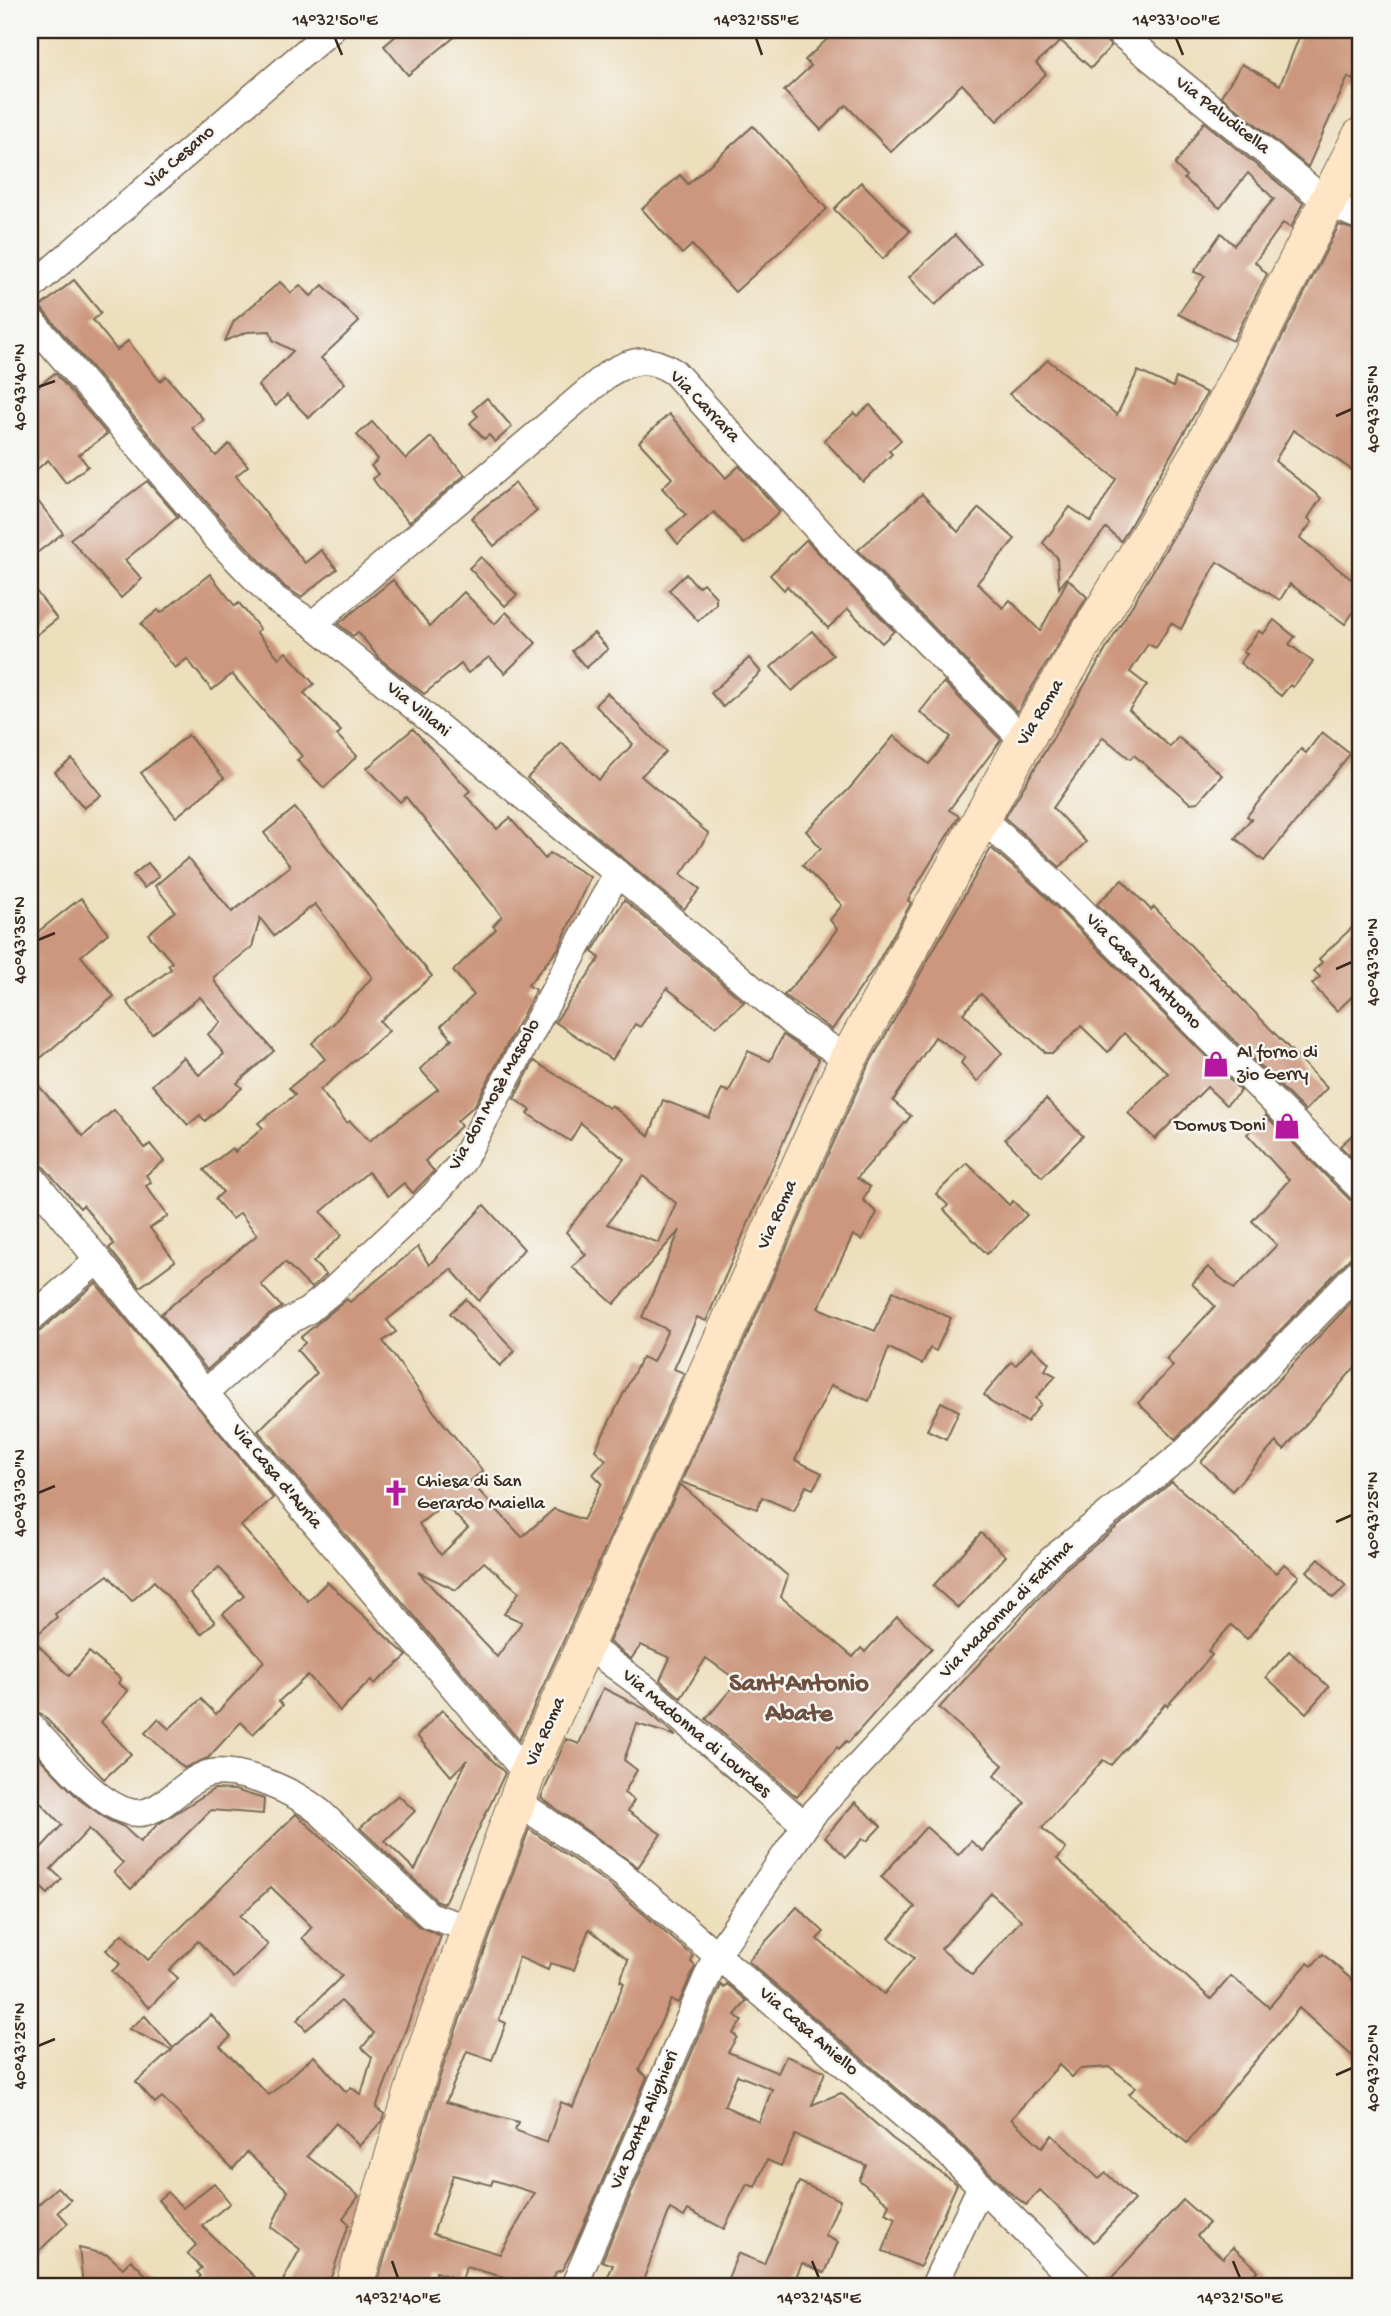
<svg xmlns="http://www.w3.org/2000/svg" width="1391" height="2316" viewBox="0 0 1391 2316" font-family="'Gochi Hand',sans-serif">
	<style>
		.building { fill: #cc977e; fill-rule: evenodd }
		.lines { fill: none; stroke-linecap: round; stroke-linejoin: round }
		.street-casing { stroke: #796955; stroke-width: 29 }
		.secondary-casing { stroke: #796955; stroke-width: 39 }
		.street { stroke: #fff; stroke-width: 26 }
		.secondary { stroke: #fde5c5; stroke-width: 37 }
		.ticks { fill: none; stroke: #3b2a1e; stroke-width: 2.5 }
		.labels { text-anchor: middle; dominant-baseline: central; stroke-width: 5; stroke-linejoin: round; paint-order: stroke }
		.street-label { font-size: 19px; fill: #3b2a1e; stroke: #f6f6f2 }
		.poi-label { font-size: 19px; fill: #3b2a1e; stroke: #f6f6f2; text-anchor: start }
		.district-label { font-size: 26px; font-weight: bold; fill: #6e5040; stroke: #f6f6f2 }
		.neatline { fill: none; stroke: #3b2a1e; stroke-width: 2.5 }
		.ticks-label { font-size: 18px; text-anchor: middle; fill: #3b2a1e }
	</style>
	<rect width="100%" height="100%" fill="#f6f6f2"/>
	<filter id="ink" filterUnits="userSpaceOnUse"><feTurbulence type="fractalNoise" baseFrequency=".0143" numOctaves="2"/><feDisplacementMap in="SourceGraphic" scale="14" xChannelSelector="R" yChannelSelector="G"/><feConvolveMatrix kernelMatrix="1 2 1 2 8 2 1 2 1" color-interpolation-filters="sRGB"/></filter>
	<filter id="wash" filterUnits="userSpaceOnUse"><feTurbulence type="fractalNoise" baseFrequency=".00686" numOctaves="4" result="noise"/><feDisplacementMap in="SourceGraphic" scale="28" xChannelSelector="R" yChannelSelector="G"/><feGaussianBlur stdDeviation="1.57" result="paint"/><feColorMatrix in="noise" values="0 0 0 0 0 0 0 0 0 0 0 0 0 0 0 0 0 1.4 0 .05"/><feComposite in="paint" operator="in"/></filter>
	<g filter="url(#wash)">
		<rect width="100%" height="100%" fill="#eddebc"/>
		<g id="blocks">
			<g class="building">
				<path d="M403,30h60l-55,45 -24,-29z"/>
				<path d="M837,30h167l7,6 8,-6h82l1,6 9,10 -20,22 -30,-27 -25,22 10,11 -49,47 -35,-37 -71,68 -45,-47 -25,25 -37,-39 27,-25 -6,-6z"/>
				<path d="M1302,30h45l14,5v49l-13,-7 -40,90 -87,-71 21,-32 38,21z"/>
				<path d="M1204,122l99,81 -12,25 -8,-5 -28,39 12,12 -34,67 -55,-27 27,-38 -11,-4 27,-39 13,12 40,-46 -26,-26 -28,35 -36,-29 2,-3 -11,-11z"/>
				<path d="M753,126l74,83 -92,83 -43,-47 -10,9 -40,-45 38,-34 8,9z"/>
				<path d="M861,182l49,49 -27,28 -49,-50z"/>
				<path d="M1339,225l22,7v244l-68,-46 -18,31 46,37 -13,20 4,4 -12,16 61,49v14l-16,23 -55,-40 -10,16 -63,-38 -36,67 -10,-6 -15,25 -8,-4 -18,28 17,13 -18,25 41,37 8,-10 44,38 -24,27 -8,1 -56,-48 -4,4 -27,-22 -50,71 33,34 -26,25 -55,-49 219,-366z"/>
				<path d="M955,235l26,29 -46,41 -26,-28z"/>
				<path d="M74,280l27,33 -8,7 24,30 11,-9 32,40 6,-5 37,43 -11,9 24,28 13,-12 19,22 -12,10 69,87 16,-13 16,19 -36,28 -16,-10 -57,-60 -188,-220z"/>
				<path d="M280,282l11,11 9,-8 11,11 12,-11 36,37 -38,36 24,25 -36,35 -22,-23 -11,11 -18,-20 35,-35 -20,-11 -3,-9 -23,1 -22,9 9,-20z"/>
				<path d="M1048,360l69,55 21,-44 35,16 3,-9 31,15 -86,148 -15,-13 -47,60 -2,-31 -14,-14 27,-36 21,15 25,-43 -107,-85z"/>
				<path d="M55,373l52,61 -28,21 9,11 -22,17 -18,-23 -18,15v-82z"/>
				<path d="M487,398l25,29 -17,15 -6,-7 -5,4 -14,-16 8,-7 -5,-6z"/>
				<path d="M870,405l31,35 -12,11 3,3 -29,28 -39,-42 30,-27 3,3z"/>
				<path d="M669,414l57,64 13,-12 41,46 -36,32 -30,-32 -36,32 -11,-14 19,-15 -24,-27 10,-10 -33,-36z"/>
				<path d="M372,422l34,37 25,-22 34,38 -56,47 -32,-37 -4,-6 5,-5 -7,-8 7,-7 -21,-24z"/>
				<path d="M147,481l31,36 -53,43 17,19 -21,19 -51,-59z"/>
				<path d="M515,483l22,28 -43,35 -23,-28z"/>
				<path d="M30,491l33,42 -33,25z"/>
				<path d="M922,494l36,38 21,-24 36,31 -38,44 26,25 7,-8 30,31 28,-52 19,18 -70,115 -159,-162z"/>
				<path d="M806,540l88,91 -12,12 -34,-34 -20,19 -41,-42 -3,4 -14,-15z"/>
				<path d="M481,557l36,38 -12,11 -36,-38z"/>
				<path d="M210,574l25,32 4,-3 21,26 -4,3 23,26 7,-6 28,32 -10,9 37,38 -4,4 20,21 -33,32 -27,-28 5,-4 -70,-82 -20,16 -25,-31 -12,9 -34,-44 17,-14 3,3z"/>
				<path d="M686,574l12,13 5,-4 13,14v7l-18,17 -29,-31z"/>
				<path d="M393,580l37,46 34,-34 31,32 11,-12 30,31 -31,30 -16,-16 -21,16 -7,-9 -37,30 -45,-36 -21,-26 -5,4 -15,-12z"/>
				<path d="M30,583l27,36 -27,21z"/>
				<path d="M1274,620l21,17 -6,7 24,18 -20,25 -3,-2 -9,11 -41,-33 7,-9 -4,-2 16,-21 4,3z"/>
				<path d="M812,631l21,24 -41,36 -21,-24z"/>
				<path d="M594,633l14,16 -22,19 -14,-17z"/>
				<path d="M749,658l12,14 -38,35 -12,-14z"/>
				<path d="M944,682l57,58 -52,70 10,6 -51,84 3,3 -36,64 -43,63 -48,-35 24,-26 29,-40 -7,-9 12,-15 -40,-40 19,-17 -15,-17 43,-42 45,-53 35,28 22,-27 -31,-25z"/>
				<path d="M607,693l59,59 -25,24 68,58 -28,40 19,15 -16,20 -157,-131 35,-35 37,37 34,-36 -38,-39z"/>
				<path d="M413,729l57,62 -5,4 32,34 13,-11 35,41 5,-6 40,24 -31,71 -31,37 8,5 -61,115 -18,16 4,5 -36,35 9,10 -21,22 -9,-10 -16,13 -20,-24 -47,40 21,23 -29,27 13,13 -15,13 -26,-26 -24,23 21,22 -13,8 -62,55 -46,-56 96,-79 -17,-22 -8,6 -17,-20 8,-7 -19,-22 28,-22 3,4 28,-24 -5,-5 37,-28 -6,-7 36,-29 -13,-16 22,-20 38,-46 -57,-73 -41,32 -14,-18 -8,29 -38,30 1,5 59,69 -37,32 5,5 -37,33 -5,-6 -12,10 -36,-40 31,-28 16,18 25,-21 -16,-20 13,-12 -21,-25 -48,37 -25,-32 44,-33 -3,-4 4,-3 -24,-28 27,-23 -20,-25 33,-28 44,54 58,-46 -26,-33 31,-25 137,168 -52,45 9,10 -69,59 27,33 3,-2 19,20 69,-52 -18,-20 32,-30 -11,-13 33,-31 -21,-24 43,-42 -3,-3 9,-10 -96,-119 -6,5 -33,-34z"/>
				<path d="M1322,732l28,22 -86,107 -29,-23 16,-19 -4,-3 54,-67 5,4z"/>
				<path d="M188,735l36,43 -48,39 -35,-44z"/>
				<path d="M72,759l29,36 -17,13 -29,-36z"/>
				<path d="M991,848l46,40 204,203 -15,14 -19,-18 -52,52 -27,-26 40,-40 -44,-40 -16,19 -27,-26 -28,27h-7l-65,-59 -18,19 39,40 -25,29 -16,-19 4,-6 -30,-20 -42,64 18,15 -54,62 13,9 -7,13 14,13 -15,27 -9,-5 -35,73 57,23 18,-40 58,27 -15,33 -6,-3 -8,16 -33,-16 -20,53 -38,-16 -36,75 27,13 -9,16 -7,-3 -12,25 -32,-14 -5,12 -76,-27 186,-414z"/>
				<path d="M148,863l11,13 -15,12 -11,-13z"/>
				<path d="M1122,880l29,30 3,-3 173,181 -22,23 -208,-207z"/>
				<path d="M81,898l27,35 -27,23 33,40 -84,71v-129z"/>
				<path d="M624,900l120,102 -28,25 -49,-39 -27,39 -5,-3 -23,36 -57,-38 45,-64 -8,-6z"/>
				<path d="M1361,919v69l-24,23 -25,-27 8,-7 -6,-6 8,-9 -3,-3z"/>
				<path d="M783,1035l36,24 -113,262 -9,-4 -23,52 10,4 -165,367 -261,-309 59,-58 -20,-23 8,-7 -4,-6 46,-38 3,3 68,-55 11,18 55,-60 40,44 -45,52 -28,-32 -64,51 9,12 -13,9 52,72 48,58 -13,10 52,56 32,-28 29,11 19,-37 -9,-9 13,-14 -11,-10 47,-93 11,5 15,-32 -26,-13 38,-87 -66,74 -42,-37 14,-12 -20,-23 58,-73 -43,-36 -11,18 -42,-27 3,-4 -17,-11 20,-38 75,47 2,-3 38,31 14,-36 46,18 13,-29 7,3 19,-41 22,10zM643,1176l33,27 -17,40 -52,-19zM444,1504l24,24 -27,27 -22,-31zM484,1562l35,30 -15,22 18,8 -25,35 -79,-85 38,18z"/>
				<path d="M30,1076l53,60 31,-26 31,38 5,-4 14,17 -18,14 5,7 -5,4 22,30 -18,12 25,33 -35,26 -31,-39 5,-4 -31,-39 -3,3 -38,-43 -12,-5z"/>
				<path d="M1046,1099l37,37 -41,41 -37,-38z"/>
				<path d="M1266,1116l84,84 11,4v48l-11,6 -175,181 -37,-36 35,-37 -7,-7 49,-53 -23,-22 16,-17 26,22 43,-44 -25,-24 37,-41 -42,-46z"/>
				<path d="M1361,1127v40l-21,-21z"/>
				<path d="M967,1163l42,42 4,-4 14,14 -40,39 -43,-44 4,-5 -12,-11z"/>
				<path d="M96,1283l177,215 -32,28 67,75 19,-19 80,74 -33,28 -3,-4 -31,31 -32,-36 -29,26 4,4 -30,29 -12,-12 -33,36 -24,10 -39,-35 13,-14 11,10 32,-30 15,15 48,-53 -41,-47 21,-18 -25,-29 -29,26 25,29 -14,12 -47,-53 -22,20 -24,-26 -53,39 2,3 -25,22 37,37 20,-24 32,27 -3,4 10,8 -27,31 30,32 -27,25 -62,-65 -12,-4v-376l10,-3z"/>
				<path d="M1359,1294l2,2v64l-77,90 -8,-8 -44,49 -31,-29z"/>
				<path d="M466,1299l49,52 -15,15 -50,-53z"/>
				<path d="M1032,1347l17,16 -4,7 11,6 -20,22 5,6 -14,18 -35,-19 -8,-8 27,-33 5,3z"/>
				<path d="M941,1402l18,9 -13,28 -19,-9z"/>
				<path d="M1172,1482l104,91 8,-9 15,12 -52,63 -16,-14 -23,26 4,4 -45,51 -2,-2 -54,61 -8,-5 -61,68 24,21 -9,10 154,140 20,-23 38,31 39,-44 4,3 11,-12 38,34v76l-62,-56 -112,135 -58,-49 7,-7 -26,-20 -30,2 -8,8 -13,-12 -48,54 31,28 10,-12 47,44 7,-6 28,27 -40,42 -54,-52 -14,15 -18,-14 -49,-49 -211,-181 49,-54 27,25 -7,7 67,55 30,-36 -25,-20 26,-31 -34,-30 45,-50 32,28 13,-14 12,10 42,-48 -31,-27 9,-11 -64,-57 124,-137zM991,1893l30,27 -49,55 -31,-26z"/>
				<path d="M680,1484l108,92 -7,21 72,60 8,-9 4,4 32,-35 35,31 -84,95 -2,-2 -7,8 -2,-2 -40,50 -91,-78 32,-38 -32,-23 -25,40 -21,-18 10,-22 -29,-13 -10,14 -22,-17z"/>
				<path d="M981,1533l25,23 -48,52 -25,-22z"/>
				<path d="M1319,1558l27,28 -13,12 -26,-27z"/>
				<path d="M1289,1651l40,36 -23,26 -40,-36z"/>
				<path d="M603,1688l42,21 31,27 -39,-12 -13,36 13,10 -13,23 10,7 -6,11 33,23 -23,33 -97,-69 25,-59 13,5z"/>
				<path d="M442,1710l63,63 -61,130 -7,-2 -77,-73 38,-33 17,16 -30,30 30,29 52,-110 -16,16 -34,-40z"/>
				<path d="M30,1748l50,52 28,20 16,7 16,15 17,-17 57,-36 21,1 29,9 -1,15 -52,-4 -80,79 -17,-17 9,-9 -34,-34 -38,40 11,10 -14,15 -18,-17v-17l32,-35 -32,-33z"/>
				<path d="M855,1802l26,24 -14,15 -5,-2 -16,18 -21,-20z"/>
				<path d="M296,1814l122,112 23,10 -65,172 8,6 -2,7 -23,25 -23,-23 -29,33 52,40 -16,22 6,6 -21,62h-48l20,-37 -29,-22 17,-36 -41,-39 -14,17 -71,-72 -7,6 -19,-21 36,-32 -43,-21 16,-13 28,32 38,-33 20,22 -11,9 49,49 45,-39 32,36 5,-5 10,8 11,-38 -10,-9 12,-15 -33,-32 -35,29 -9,-10 45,-44 -40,-38 10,-11 -41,-40 -31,29 28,29 -34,33 -36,-37 -29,29 9,8 -29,30 -37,-37 8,-7 -14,-14 16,-16 26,26z"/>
				<path d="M529,1829l81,56 83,71 -2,6 4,4 -16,37 -8,-3 -32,70 8,7 -74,172 -11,21 -6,2 -6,14h-42l3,-7 -45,-12 -4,14 -26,-9 -5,14h-55l69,-226zM589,1929l39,31 -8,21 4,2 -51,124 -12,-5 -14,41 -32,-13 3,-8 -72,-20 21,-51 25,9 14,-37 -7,-3 20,-63 29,13 2,-7 24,7zM453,2175l38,10 2,-5 42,13 -35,61 -67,-20z"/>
				<path d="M727,1984l20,17 -12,14 7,6 -9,12 4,4 -9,15 50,21 8,-17 39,16 -13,33 29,-12 52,46 64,45 -37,83 -37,-16 13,-33 -11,-5 4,-9 -30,-24 7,-15 -71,-30 -14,31 -14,-6 -12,27 -8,-3 -23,45 -36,-19 -4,7 -14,-8 -29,77h-37l9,-21 -11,-4 119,-276 3,3zM737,2075l35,14 -13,33 -35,-16z"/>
				<path d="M799,2182l41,18 -15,36 13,6 -13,31 -23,-10 -10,23h-67l13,-33 26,11z"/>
				<path d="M214,2183l16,20 -28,23 62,60h-73l10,-10 -4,-4 5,-4 -15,-14 9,-9 -38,-45 9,-8 16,16z"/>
				<path d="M57,2187l14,13 -13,12 10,11 -38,37v-48z"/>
				<path d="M1183,2200l26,23 -12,13 26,22 10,-11 25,23 -15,16h-139z"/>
				<path d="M79,2248l29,7 15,13 8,-8 26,26h-74z"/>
			</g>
		</g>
	</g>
	<g filter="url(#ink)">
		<use href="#blocks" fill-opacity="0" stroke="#796955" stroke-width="2"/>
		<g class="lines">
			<g class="street-casing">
				<g id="street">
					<path d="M1116,30l212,173 33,14"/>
					<path d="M30,288l301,-258"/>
					<path d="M30,319l186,219 59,61 38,25 304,249 177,151 54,35"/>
					<path d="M313,624l295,-250c25,-15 41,-18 66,-2l165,181 185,188"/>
					<path d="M980,817l68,60 313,312"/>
					<path d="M30,1175l175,218 322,381"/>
					<path d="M30,1319l68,-59"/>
					<path d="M205,1393l74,-66 30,-17 23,-19 102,-96 28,-33 155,-289"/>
					<path d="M585,1644l60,44 160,137"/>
					<path d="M30,1725c25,26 65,79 100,87 31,8 53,-34 81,-39 31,-5 85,19 109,39l109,103 41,14"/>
					<path d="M517,1801l103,71 329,282 131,132"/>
					<path d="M574,2286l143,-332 97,-141 238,-254 130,-105 179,-185"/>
					<path d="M934,2286l47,-100"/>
				</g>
			</g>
			<g class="secondary-casing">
				<path id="secondary" d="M354,2286l71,-233 102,-279 321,-715 182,-328 176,-290 155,-305"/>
			</g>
			<use href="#street" class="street"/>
			<use href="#secondary" class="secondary"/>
		</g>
	</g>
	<path class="ticks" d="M335,38l7,17M756,38l6,17M1176,38l7,17M38,387l17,-6M1336,416l16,-7M38,940l17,-7M1336,969l16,-7M38,1493l17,-7M1336,1522l16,-7M38,2046l17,-7M1336,2075l16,-7M392,2261l6,17M812,2261l7,17M1233,2261l7,17"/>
	<defs>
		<g id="shop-bare" transform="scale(2.1)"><path d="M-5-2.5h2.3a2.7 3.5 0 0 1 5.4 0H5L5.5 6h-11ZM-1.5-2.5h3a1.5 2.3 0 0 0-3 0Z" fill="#b5179e" stroke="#f6f6f2" stroke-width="2.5" paint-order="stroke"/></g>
		<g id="church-bare" transform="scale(2.1)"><path d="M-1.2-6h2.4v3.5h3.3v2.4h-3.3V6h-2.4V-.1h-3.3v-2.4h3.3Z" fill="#b5179e" stroke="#f6f6f2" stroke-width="2.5" paint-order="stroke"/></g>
	</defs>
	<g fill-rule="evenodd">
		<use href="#shop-bare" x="1216" y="1064"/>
		<use href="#shop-bare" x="1287" y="1126"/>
		<use href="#church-bare" x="396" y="1493"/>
	</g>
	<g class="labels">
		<g class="street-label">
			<text transform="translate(1222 116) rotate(38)">Via Paludicella</text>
			<text transform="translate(180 158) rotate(-41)">Via Cesano</text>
			<text transform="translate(704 407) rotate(46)">Via Carrara</text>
			<text transform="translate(418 710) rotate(39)">Via Villani</text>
			<text transform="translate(1041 713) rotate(-59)">Via Roma</text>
			<text transform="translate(1143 972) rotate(45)">Via Casa D'Antuono</text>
			<text transform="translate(495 1095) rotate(-61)">Via don Mosè Mascolo</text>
			<text transform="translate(778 1215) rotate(-66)">Via Roma</text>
			<text transform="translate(276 1477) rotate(50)">Via Casa d'Auria</text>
			<text transform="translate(1007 1610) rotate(-46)">Via Madonna di Fatima</text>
			<text transform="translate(546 1732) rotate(-66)">Via Roma</text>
			<text transform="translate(696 1734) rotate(40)">Via Madonna di Lourdes</text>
			<text transform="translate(808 2032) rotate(41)">Via Casa Aniello</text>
			<text transform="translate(645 2120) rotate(-67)">Via Dante Alighieri</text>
		</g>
		<g class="poi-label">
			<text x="1237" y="1053">Al forno di<tspan x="1237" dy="22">zio Gerry</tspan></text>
			<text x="1266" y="1126" text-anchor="end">Domus Doni</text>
			<text x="417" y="1482">Chiesa di San<tspan x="417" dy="22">Gerardo Maiella</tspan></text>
		</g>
		<g class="district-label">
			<text x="799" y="1685">Sant'Antonio<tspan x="799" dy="30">Abate</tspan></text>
		</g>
	</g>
	<rect width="1391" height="2316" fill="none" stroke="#f6f6f2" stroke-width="77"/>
	<rect x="38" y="38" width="1314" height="2240" class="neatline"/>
	<g class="ticks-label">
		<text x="335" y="25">14°32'50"E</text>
		<text x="756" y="25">14°32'55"E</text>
		<text x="1176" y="25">14°33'00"E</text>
		<text transform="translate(19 387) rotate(-90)" y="6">40°43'40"N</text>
		<text transform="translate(1372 409) rotate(-90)" y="6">40°43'35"N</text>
		<text transform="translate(19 940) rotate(-90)" y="6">40°43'35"N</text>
		<text transform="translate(1372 962) rotate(-90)" y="6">40°43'30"N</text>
		<text transform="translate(19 1493) rotate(-90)" y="6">40°43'30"N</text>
		<text transform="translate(1372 1515) rotate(-90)" y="6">40°43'25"N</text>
		<text transform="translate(19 2046) rotate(-90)" y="6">40°43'25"N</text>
		<text transform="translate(1372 2068) rotate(-90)" y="6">40°43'20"N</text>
		<text x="398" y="2303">14°32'40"E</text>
		<text x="819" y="2303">14°32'45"E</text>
		<text x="1240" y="2303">14°32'50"E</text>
	</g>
</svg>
